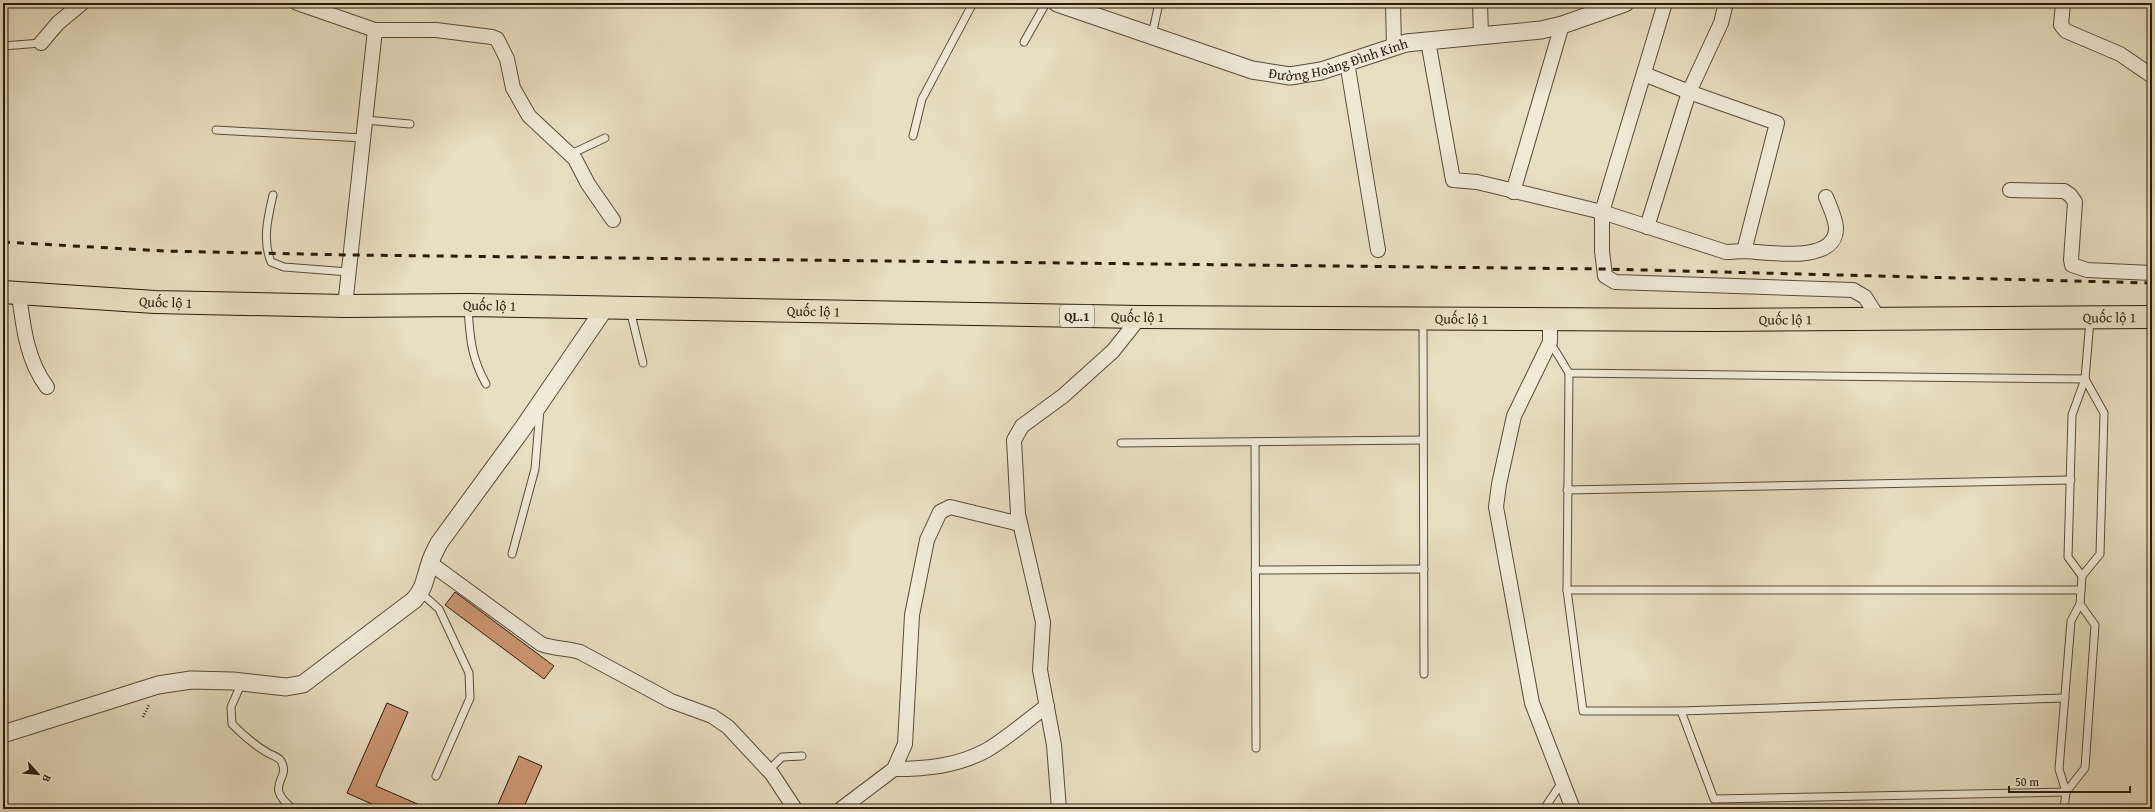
<svg xmlns="http://www.w3.org/2000/svg" width="2155" height="812" viewBox="0 0 2155 812" font-family="'Gentium Book Plus',serif">
	<style>
		.building { fill: #cd9673; stroke: #291a0b }
		.lines { fill: none; stroke-linecap: round; stroke-linejoin: round }
		.service-casing { stroke: #594b38; stroke-width: 9 }
		.minor-casing { stroke: #594b38; stroke-width: 16 }
		.tertiary-casing { stroke: #594b38; stroke-width: 19 }
		.trunk-casing { stroke: #291a0b; stroke-width: 24 }
		.path { stroke: #291a0b; stroke-width: 2.5; stroke-dasharray: 1 2; stroke-linecap: butt }
		.service { stroke: #f0ead7; stroke-width: 7 }
		.minor { stroke: #f0ead7; stroke-width: 14 }
		.tertiary { stroke: #f0ead7; stroke-width: 17 }
		.trunk { stroke: #e8dec1; stroke-width: 22 }
		.rail { stroke: #291a0b; stroke-width: 3; stroke-dasharray: 7 7; stroke-linecap: butt }
		.labels { text-anchor: middle; dominant-baseline: central; stroke-width: 3.5; stroke-linejoin: round; paint-order: stroke }
		.shield { fill: #f0ead7; stroke: #655848; stroke-width: 1 }
		.shield-label { font-size: 13px; font-weight: bold; fill: #291a0b }
		.street-label { font-size: 14px; fill: #291a0b; stroke: #f0ead7 }
	</style>
	<rect width="100%" height="100%" fill="#e8dec1"/>
	<filter id="stains"><feTurbulence type="fractalNoise" baseFrequency=".005" numOctaves="4"/><feColorMatrix values="0 0 0 0 .2 0 0 0 0 .09 0 0 0 0 .02 0 0 0 .5 -.17"/></filter>
	<radialGradient id="worn" r=".72"><stop offset=".6" stop-color="#630" stop-opacity="0"/><stop offset="1" stop-color="#630" stop-opacity=".3"/></radialGradient>
	<g class="building">
		<path d="M455,592l99,74 -10,13 -99,-74z"/>
		<path d="M387,703l21,9 -32,74 53,23h-46l-36,-16z"/>
		<path d="M519,756l23,10 -19,43h-27z"/>
	</g>
	<g class="lines">
		<g class="service-casing">
			<g id="service">
				<path d="M1152,35l7,-32"/>
				<path d="M1024,42l22,-39"/>
				<path d="M3,46l38,-3"/>
				<path d="M365,120l45,4"/>
				<path d="M216,130l148,8"/>
				<path d="M913,136l9,-37 51,-96"/>
				<path d="M571,154l34,-16"/>
				<path d="M273,195c-5,22 -11,45 -2,67l13,5 65,5"/>
				<path d="M468,308c2,30 3,49 18,76"/>
				<path d="M630,310l13,53"/>
				<path d="M1423,320l1,354"/>
				<path d="M1550,342l19,31 516,6"/>
				<path d="M1569,373l-2,217 16,121h98l33,88 352,-7 19,-24 10,-143 -15,-21"/>
				<path d="M1255,442l1,306"/>
				<path d="M1121,443l302,-3"/>
				<path d="M1567,490l504,-10"/>
				<path d="M512,554l23,-85 5,-60"/>
				<path d="M1255,570l169,-1"/>
				<path d="M2082,576l-14,-19 4,-142 13,-36 5,-59"/>
				<path d="M1567,590h514"/>
				<path d="M421,593l18,16 30,64 1,25 -34,78"/>
				<path d="M242,682l-11,25 1,17c11,11 22,21 36,29 5,3 12,4 14,10 8,17 -19,22 11,46"/>
				<path d="M1681,711l384,-13"/>
				<path d="M769,770l13,-13 20,-1"/>
				<path d="M1544,809l18,-27"/>
				<path d="M2064,809l2,-17 -7,-23 12,-148 9,-17 2,-28 18,-22 4,-141 -19,-34"/>
			</g>
		</g>
		<g class="minor-casing">
			<g id="minor">
				<path d="M297,3l78,27h61l56,7 5,2 10,20 6,29 16,28 46,43 13,25 25,36"/>
				<path d="M1393,3l1,44"/>
				<path d="M1480,3l1,34"/>
				<path d="M1665,3l-63,209v39l3,25 10,6 238,8 12,7 14,22"/>
				<path d="M2063,3l-2,22 5,6 54,23 32,22"/>
				<path d="M1428,41l25,139 24,2 125,30 124,40c6,0 12,-1 18,-1 22,1 94,14 92,-24 -1,-10 -6,-20 -10,-30"/>
				<path d="M41,43l17,-20 24,-20"/>
				<path d="M1347,62l31,188"/>
				<path d="M1644,74l45,18 88,31 -33,128"/>
				<path d="M2010,190l54,1 6,4 5,7 -4,58 1,5 15,5 65,3"/>
				<path d="M1513,192l49,-167"/>
				<path d="M1647,227l42,-135 32,-69 5,-20"/>
				<path d="M19,294c4,32 8,67 28,93"/>
				<path d="M345,306l30,-276"/>
				<path d="M1550,318v24l-36,74 -15,68 -3,23 36,196 41,106"/>
				<path d="M430,563l111,81c13,5 26,4 39,8l91,49 41,15 16,11 44,47 23,35"/>
				<path d="M894,769c33,0 64,-3 93,-19 21,-12 40,-30 60,-44"/>
				<path d="M841,809l53,-40 11,-25 7,-129 15,-75 13,-28 10,-5 70,17"/>
				<path d="M1059,809l-5,-64 -14,-75 3,-48 -25,-108 -4,-74 8,-14 41,-30 50,-45 27,-34"/>
			</g>
		</g>
		<g class="tertiary-casing">
			<g id="tertiary">
				<path id="s1" d="M1057,3l195,67 38,6 31,-5 85,-28 135,-13 21,-5 63,-22"/>
				<path d="M3,734l155,-49 33,-5 42,1 53,6 17,-3 111,-84c11,-12 11,-23 16,-37 2,-7 6,-14 9,-20l84,-115 82,-120"/>
			</g>
		</g>
		<g class="trunk-casing">
			<g id="trunk">
				<path id="s2" d="M3,292l152,10 190,4 123,-1 672,12 574,3 438,-3"/>
			</g>
		</g>
		<path class="path" d="M143,717l6,-12"/>
		<use href="#service" class="service"/>
		<use href="#minor" class="minor"/>
		<use href="#tertiary" class="tertiary"/>
		<use href="#trunk" class="trunk"/>
		<path class="rail" d="M3,242l161,9 187,4 1253,14 548,14"/>
	</g>
	<g class="labels">
		<rect class="shield" x="1060" y="305" width="34" height="22" rx="3"/>
		<g class="shield-label">
			<text x="1077" y="316">QL.1</text>
		</g>
		<g class="street-label">
			<text stroke="none"><textPath href="#s1" startOffset="295">Đường Hoàng Đình Kinh</textPath></text>
			<text stroke="none"><textPath href="#s2" startOffset="163">Quốc lộ 1</textPath></text>
			<text stroke="none"><textPath href="#s2" startOffset="487">Quốc lộ 1</textPath></text>
			<text stroke="none"><textPath href="#s2" startOffset="811">Quốc lộ 1</textPath></text>
			<text stroke="none"><textPath href="#s2" startOffset="1135">Quốc lộ 1</textPath></text>
			<text stroke="none"><textPath href="#s2" startOffset="2107">Quốc lộ 1</textPath></text>
			<text stroke="none"><textPath href="#s2" startOffset="1459">Quốc lộ 1</textPath></text>
			<text stroke="none"><textPath href="#s2" startOffset="1783">Quốc lộ 1</textPath></text>
		</g>
	</g>
	<rect width="2155" height="812" fill="none" stroke="#e8dec1" stroke-width="16"/>
	<rect x="4" y="4" width="2147" height="804" fill="none" stroke="#291a0b" stroke-width="2"/>
	<rect x="8" y="8" width="2139" height="796" fill="none" stroke="#291a0b"/>
	<g transform="translate(38 774) rotate(117)" stroke="#f0ead7" stroke-width="3" paint-order="stroke">
	<path d="M0-3L7 15L0 10L-7 15Z" fill="#291a0b"/>
	<text y="-6" font-size="11" font-weight="bold" text-anchor="middle" fill="#291a0b">B</text>
	</g>
	<path d="M2009 786v6h121v-6" fill="none" stroke="#291a0b" stroke-width="2"/>
	<text x="2015" y="786" font-size="12" fill="#291a0b" stroke="#f0ead7" stroke-width="3" paint-order="stroke">50 m</text>
	<rect width="100%" height="100%" filter="url(#stains)"/>
	<rect width="100%" height="100%" fill="url(#worn)"/>
</svg>
